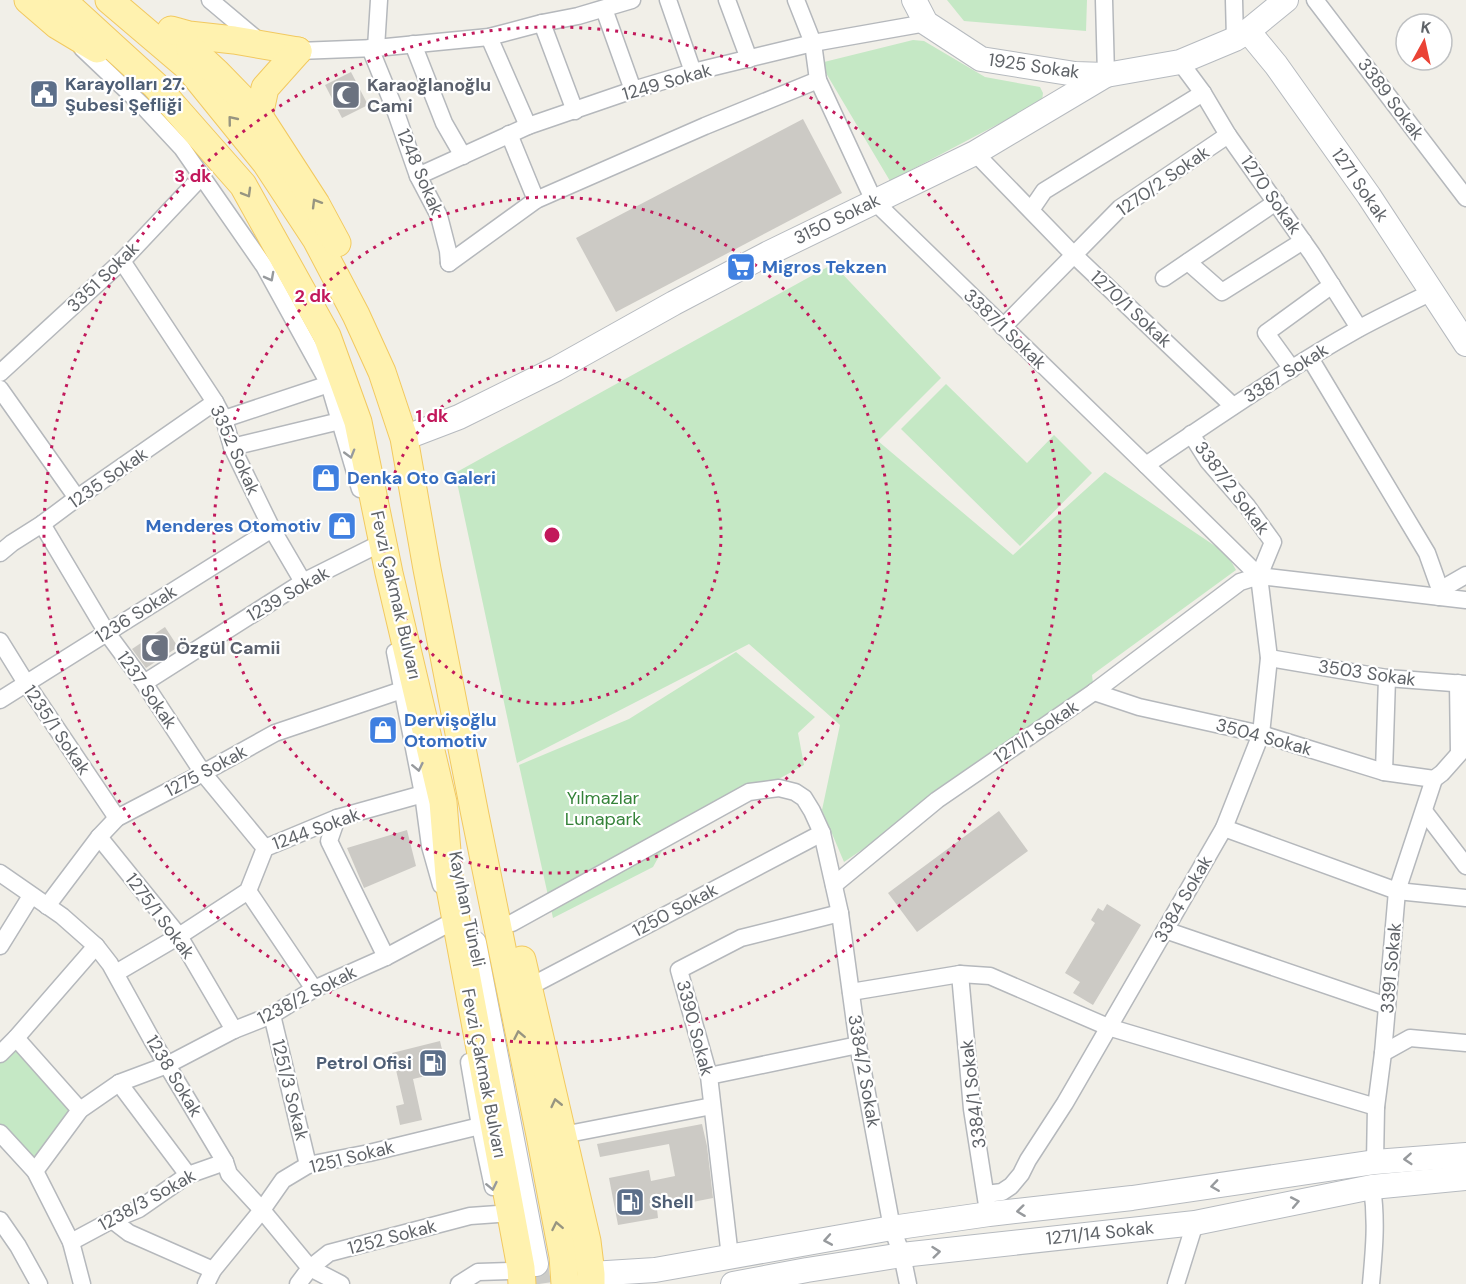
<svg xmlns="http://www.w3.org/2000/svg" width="1466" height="1284" viewBox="0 0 1466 1284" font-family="'DM Sans',sans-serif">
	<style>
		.green { fill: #c5e8c5 }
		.building { fill: #cccac5 }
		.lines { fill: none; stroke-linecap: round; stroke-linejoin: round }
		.secondary-tunnel { stroke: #ccccc8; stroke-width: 24; stroke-dasharray: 24 12; stroke-linecap: butt }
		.street-casing { stroke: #b5b8bc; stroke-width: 19 }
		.secondary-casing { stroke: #b6babf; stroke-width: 26 }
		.primary-casing { stroke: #f2c960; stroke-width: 29 }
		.street { stroke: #fff; stroke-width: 16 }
		.secondary { stroke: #fff; stroke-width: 24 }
		.primary { stroke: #fff2af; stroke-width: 27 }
		.oneway { stroke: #979581 }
		.oneway2 { stroke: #979a9d }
		.ring { fill: none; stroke: #c2185b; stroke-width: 3; stroke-dasharray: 3 6 }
		.labels { text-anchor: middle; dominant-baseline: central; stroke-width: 4.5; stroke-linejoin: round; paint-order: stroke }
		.street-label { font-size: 18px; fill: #5f6368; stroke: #fff }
		.service-label { font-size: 18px; font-weight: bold; fill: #4e5e75; stroke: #fff; text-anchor: start }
		.worship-label { font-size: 18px; font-weight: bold; fill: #5b616d; stroke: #fff; text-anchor: start }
		.shop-label { font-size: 18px; font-weight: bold; fill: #366cbe; stroke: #fff; text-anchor: start }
		.park-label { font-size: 18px; fill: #348238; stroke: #fff }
		.centre { fill: #c2185b; stroke: #fff; stroke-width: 3 }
		.ring-label { font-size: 18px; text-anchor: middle; font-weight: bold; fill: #c2185b; stroke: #fff; stroke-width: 4.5; stroke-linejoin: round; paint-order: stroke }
	</style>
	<rect width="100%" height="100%" fill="#f1efe8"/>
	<g class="green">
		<path d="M947,0h140l-1,31 -122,-10z"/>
		<path d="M913,40l11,1 61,36 55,10 3,6 -1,8 -152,80 -70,-118z"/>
		<path d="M833,264l108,114 -63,63 135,114 92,-83 122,82 9,16 -144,105 2,17 -250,170 -22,-52 18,-85 -91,-81 -232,119 -62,-290z"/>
		<path d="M946,384l81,79 27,-28 38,38 -72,73 -119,-117z"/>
		<path d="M736,652l79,65 -17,16 6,32 -136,75 -15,27 -100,51 -34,-153 110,-46z"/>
		<path d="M16,1038l64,72 -45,61 -35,-38v-79z"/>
	</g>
	<g class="building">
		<path d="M351,72l17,33 -26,13 -17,-33z"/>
		<path d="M803,119l39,74 -226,119 -40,-74z"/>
		<path d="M165,627l13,20 -32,21 -14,-19z"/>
		<path d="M999,811l29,40 -111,81 -29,-39z"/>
		<path d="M407,830l9,36 -52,22 -17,-40z"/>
		<path d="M1107,904l34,21 -48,80 -20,-12 7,-11 -15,-9 30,-50 -4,-3 7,-12 5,3z"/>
		<path d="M440,1041l7,30 -34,8 9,41 -22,5 -4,-19 8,-2 -12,-51z"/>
		<path d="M702,1124l5,22 6,52 -56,11 1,9 -40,7 -9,-47 40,-8 2,11 24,-5 -6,-32 -69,13 -3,-13z"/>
	</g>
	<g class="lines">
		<path class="secondary-tunnel" d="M536,1264l3,20"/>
		<g class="street-casing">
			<g id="street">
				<path d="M210,0l50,42"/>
				<path d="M668,0l25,72"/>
				<path d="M727,0l22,59"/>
				<path d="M796,0l17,43 5,37 56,121 272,264 113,111"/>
				<path d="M1104,0l2,75"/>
				<path d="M1234,0l1,39"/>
				<path d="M1315,0l151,198"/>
				<path d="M604,9l29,81"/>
				<path d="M542,23l33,88"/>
				<path d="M489,37l39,89"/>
				<path d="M413,44l31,79 19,33"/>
				<path d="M82,48l60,57 40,43 82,118 65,118 31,105"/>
				<path d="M370,48l24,59 24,69 21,40 9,35 1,12"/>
				<path d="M376,48l3,-48"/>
				<path d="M298,51l78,-3 113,-11 53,-14 36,-7 54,-16"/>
				<path d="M1180,62l23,31 25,42 84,119 47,74"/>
				<path d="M509,134l27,66"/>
				<path d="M975,153l99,102 159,151"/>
				<path d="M418,176l110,-50 105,-36 60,-18 120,-29 113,-20"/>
				<path d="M1031,210l13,-19 159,-98"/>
				<path d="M122,261l93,141 9,17 8,28 40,82 31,53"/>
				<path d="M1188,262l34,30 81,-51"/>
				<path d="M449,263l87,-63 169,-74 113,-46"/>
				<path d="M1164,278l112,-76"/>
				<path d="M1003,327l117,-119 108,-73"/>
				<path d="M1310,358l117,195 15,42 -3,2"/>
				<path d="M1292,369l-26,-36 66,-48"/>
				<path d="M0,373l122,-112 80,-85"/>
				<path d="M0,389l77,109"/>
				<path d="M224,419l105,-35"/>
				<path d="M1191,434l17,27 39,45 26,36 -14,34"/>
				<path d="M232,447l108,-26"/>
				<path d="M1146,465c70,-47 139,-95 212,-136 24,-13 49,-25 74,-37"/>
				<path d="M42,524l65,109 37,50 59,90 62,75"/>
				<path d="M0,553l12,-10 30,-19 35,-26 138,-96"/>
				<path d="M1259,576l207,24"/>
				<path d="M1440,590l26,-15"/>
				<path d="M0,641l26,42 91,135"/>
				<path d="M395,652l28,142 7,52 11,39"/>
				<path d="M1269,658l118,20 79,6"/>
				<path d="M144,683l159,-101 70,-35"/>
				<path d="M1458,683l1,70"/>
				<path d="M1094,692l45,15 122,27 123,38 50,7"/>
				<path d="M0,700l272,-171"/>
				<path d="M1384,772l3,-94"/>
				<path d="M1434,779l8,-6 23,-26"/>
				<path d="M1424,811l42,55"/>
				<path d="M337,818l-8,23 57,116"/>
				<path d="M1224,828l173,63 69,7"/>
				<path d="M99,837l80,99 55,94"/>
				<path d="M0,873l62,43 34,30 14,18 42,76 73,122 4,12 33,36 48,58 31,16"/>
				<path d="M834,885l103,-85 157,-108 146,-110 19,-6 10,82 -8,76 -37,94 -159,275 -37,57 -7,14 -10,12 -9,6 -16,2"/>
				<path d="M248,891l66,98"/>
				<path d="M47,906l52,-69 18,-19 86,-45 72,-40 127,-43"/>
				<path d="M512,923l237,-131 30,-4 16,4 9,6 8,13 10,22 18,80 18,132 34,183 10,27 6,29"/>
				<path d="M1165,930l222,76"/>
				<path d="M0,946l31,-50"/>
				<path d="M116,973l63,-37 69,-45 17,-43 72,-30 86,-24"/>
				<path d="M960,974l12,135 15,96"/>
				<path d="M529,987l293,-154"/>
				<path d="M851,992l109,-18 30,2 118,51 268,80"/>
				<path d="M272,1015l36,150"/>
				<path d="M16,1038l64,72"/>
				<path d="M1383,1053l27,-15 56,5"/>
				<path d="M0,1054l16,-16 80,-92"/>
				<path d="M469,1062l11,64 13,61"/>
				<path d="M709,1076l149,-31"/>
				<path d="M119,1083l69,92"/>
				<path d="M0,1133l35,38 36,71 11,42"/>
				<path d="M563,1135l149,-29"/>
				<path d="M1375,1162l1,-55 7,-54 14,-162 37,-112"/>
				<path d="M35,1171l45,-61 39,-27 48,-18 67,-35 38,-15 42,-26 72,-32 60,-32"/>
				<path d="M0,1220l18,26 21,38"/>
				<path d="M112,1220l17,13 84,37"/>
				<path d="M71,1242l41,-22 27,-11 49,-34 37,-13"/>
				<path d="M730,1257l-21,-181 -30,-106 62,-32 99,-25"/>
				<path d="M206,1284l7,-14 49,-60 21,-30 25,-15 61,-12 111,-27"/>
				<path d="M298,1284l12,-16 19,-15 141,-37 28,-2"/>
				<path d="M459,1284l19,-12 33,-1"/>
				<path d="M1176,1284l19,-61"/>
				<path d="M1371,1284c3,-33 6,-63 1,-97"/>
			</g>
		</g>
		<g class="secondary-casing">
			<g id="secondary">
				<path d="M914,0l12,23 55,36 94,15 31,1 74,-13 55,-23 13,-8 38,-31"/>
				<path d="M1248,31l28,34 93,131 97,148"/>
				<path d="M404,438l55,-21 97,-48 118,-66 93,-49 208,-101 131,-78"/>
				<path d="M474,943l62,321"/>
				<path d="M591,1274l64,-4 237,-42 97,-14 143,-16 243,-36 91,-7"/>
				<path d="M733,1284l74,-14 95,-15 293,-32 177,-36 94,-9"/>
			</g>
		</g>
		<g class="primary-casing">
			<g id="primary">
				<path d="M28,0l29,25 40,24"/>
				<path d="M62,0l93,85 88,100 84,151 31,86 31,151 54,229 7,86 71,380 1,16"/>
				<path d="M109,0l80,68 77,95 50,76 40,76 26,57 22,66 23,131 48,246 65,320 23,121 2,28"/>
				<path d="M171,30l18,5 45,5 64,11"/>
				<path d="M190,48l27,25 42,43 57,88 21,39"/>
				<path d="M259,116l6,-28 33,-37"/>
				<path d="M522,960l65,281 4,33v10"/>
			</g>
		</g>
		<use href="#street" class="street"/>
		<use href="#secondary" class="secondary"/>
		<use href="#primary" class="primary"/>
	</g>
	<defs><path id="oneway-chevron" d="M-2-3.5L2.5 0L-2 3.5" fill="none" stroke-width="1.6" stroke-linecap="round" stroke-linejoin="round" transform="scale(1.5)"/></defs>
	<g class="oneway">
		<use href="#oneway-chevron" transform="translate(232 120) rotate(-129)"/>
		<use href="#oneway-chevron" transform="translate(247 193) rotate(60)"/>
		<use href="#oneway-chevron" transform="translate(316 203) rotate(-121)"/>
		<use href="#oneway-chevron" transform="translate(519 1035) rotate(-101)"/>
		<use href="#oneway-chevron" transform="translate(556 1103) rotate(-103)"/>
		<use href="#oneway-chevron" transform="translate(557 1226) rotate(-101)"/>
	</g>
	<g class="oneway2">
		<use href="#oneway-chevron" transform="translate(270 277) rotate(62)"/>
		<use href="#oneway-chevron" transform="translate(350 454) rotate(74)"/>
		<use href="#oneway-chevron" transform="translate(418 767) rotate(78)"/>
		<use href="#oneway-chevron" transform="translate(1408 1159) rotate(176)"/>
		<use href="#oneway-chevron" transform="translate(492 1186) rotate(78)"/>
		<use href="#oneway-chevron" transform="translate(1215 1186) rotate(172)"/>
		<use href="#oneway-chevron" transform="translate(1295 1202) rotate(-11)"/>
		<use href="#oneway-chevron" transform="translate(1021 1211) rotate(173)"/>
		<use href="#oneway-chevron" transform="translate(828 1240) rotate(170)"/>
		<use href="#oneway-chevron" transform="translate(936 1252) rotate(-6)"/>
	</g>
	<g class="ring">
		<circle cx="552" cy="535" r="169"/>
		<circle cx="552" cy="535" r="338"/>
		<circle cx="552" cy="535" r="508"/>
	</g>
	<defs>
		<g id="civic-square" transform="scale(1.5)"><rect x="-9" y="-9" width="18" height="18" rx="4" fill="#5c6f8a" stroke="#fff"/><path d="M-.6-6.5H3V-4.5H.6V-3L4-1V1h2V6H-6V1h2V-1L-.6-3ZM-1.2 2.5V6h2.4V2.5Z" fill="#fff"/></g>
		<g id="mosque-square" transform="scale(1.5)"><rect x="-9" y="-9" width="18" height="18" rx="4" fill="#6b7280" stroke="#fff"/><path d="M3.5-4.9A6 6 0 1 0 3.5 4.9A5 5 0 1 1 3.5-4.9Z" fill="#fff"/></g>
		<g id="supermarket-square" transform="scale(1.5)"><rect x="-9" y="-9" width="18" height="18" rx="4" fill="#3f7fe0" stroke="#fff"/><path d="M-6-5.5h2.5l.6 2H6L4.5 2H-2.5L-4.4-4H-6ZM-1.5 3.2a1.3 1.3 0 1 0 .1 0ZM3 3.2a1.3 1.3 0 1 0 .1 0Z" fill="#fff"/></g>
		<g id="shop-square" transform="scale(1.5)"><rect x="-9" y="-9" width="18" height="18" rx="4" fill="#3f7fe0" stroke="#fff"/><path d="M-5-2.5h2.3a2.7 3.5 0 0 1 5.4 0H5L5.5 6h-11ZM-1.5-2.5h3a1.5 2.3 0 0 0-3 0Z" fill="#fff"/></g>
		<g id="fuel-square" transform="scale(1.5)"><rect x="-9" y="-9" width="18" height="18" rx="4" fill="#5c6f8a" stroke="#fff"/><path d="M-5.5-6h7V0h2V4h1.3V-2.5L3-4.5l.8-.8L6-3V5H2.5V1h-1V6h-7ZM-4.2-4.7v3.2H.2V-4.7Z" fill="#fff"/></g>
	</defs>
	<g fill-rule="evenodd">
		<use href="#civic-square" x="44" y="94"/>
		<use href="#mosque-square" x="346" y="95"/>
		<use href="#supermarket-square" x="741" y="267"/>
		<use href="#shop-square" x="326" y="478"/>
		<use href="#shop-square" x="342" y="526"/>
		<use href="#mosque-square" x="155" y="648"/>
		<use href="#shop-square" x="383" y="730"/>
		<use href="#fuel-square" x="433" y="1063"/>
		<use href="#fuel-square" x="630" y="1202"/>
	</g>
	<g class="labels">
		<g class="street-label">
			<text transform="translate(1034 66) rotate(8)">1925 Sokak</text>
			<text transform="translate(667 82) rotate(-16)">1249 Sokak</text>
			<text transform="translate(1391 99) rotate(53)">3389 Sokak</text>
			<text transform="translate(420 172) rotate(67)">1248 Sokak</text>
			<text transform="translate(1163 181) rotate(-35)">1270/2 Sokak</text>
			<text transform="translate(1360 185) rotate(55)">1271 Sokak</text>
			<text transform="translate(1271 195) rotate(55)">1270 Sokak</text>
			<text transform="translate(837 219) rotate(-26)">3150 Sokak</text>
			<text transform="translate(103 277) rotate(-44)">3351 Sokak</text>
			<text transform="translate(1131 309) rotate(43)">1270/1 Sokak</text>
			<text transform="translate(1005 329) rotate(44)">3387/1 Sokak</text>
			<text transform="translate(1286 373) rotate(-32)">3387 Sokak</text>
			<text transform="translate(235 450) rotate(66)">3352 Sokak</text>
			<text transform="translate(108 478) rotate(-35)">1235 Sokak</text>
			<text transform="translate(1232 488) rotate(53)">3387/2 Sokak</text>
			<text transform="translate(288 594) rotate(-30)">1239 Sokak</text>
			<text transform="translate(396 595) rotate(77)">Fevzi Çakmak Bulvarı</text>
			<text transform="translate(136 614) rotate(-32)">1236 Sokak</text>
			<text transform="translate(1367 673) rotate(8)">3503 Sokak</text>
			<text transform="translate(147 690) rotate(55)">1237 Sokak</text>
			<text transform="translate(57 730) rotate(56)">1235/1 Sokak</text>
			<text transform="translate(1036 732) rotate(-34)">1271/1 Sokak</text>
			<text transform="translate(1264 737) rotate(15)">3504 Sokak</text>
			<text transform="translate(206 771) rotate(-28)">1275 Sokak</text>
			<text transform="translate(316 829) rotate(-20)">1244 Sokak</text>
			<text transform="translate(1183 899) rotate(-60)">3384 Sokak</text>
			<text transform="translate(467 909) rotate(78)">Kayıhan Tüneli</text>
			<text transform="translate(675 910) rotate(-28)">1250 Sokak</text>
			<text transform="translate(160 916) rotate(53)">1275/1 Sokak</text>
			<text transform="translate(1391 968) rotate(-85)">3391 Sokak</text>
			<text transform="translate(307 995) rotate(-27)">1238/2 Sokak</text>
			<text transform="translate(695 1028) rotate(75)">3390 Sokak</text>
			<text transform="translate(864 1071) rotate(80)">3384/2 Sokak</text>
			<text transform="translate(484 1073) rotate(79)">Fevzi Çakmak Bulvarı</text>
			<text transform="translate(174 1076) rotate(59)">1238 Sokak</text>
			<text transform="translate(290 1090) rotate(76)">1251/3 Sokak</text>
			<text transform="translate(973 1094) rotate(-97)">3384/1 Sokak</text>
			<text transform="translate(352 1157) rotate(-14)">1251 Sokak</text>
			<text transform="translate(147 1200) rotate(-29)">1238/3 Sokak</text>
			<text transform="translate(1100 1233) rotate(-6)">1271/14 Sokak</text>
			<text transform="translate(392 1237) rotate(-15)">1252 Sokak</text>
		</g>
		<g class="service-label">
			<text x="65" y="84">Karayolları 27.<tspan x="65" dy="21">Şubesi Şefliği</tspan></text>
			<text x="412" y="1063" text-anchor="end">Petrol Ofisi</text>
			<text x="651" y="1202">Shell</text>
		</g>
		<g class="worship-label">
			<text x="367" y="85">Karaoğlanoğlu<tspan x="367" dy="21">Cami</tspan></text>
			<text x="176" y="648">Özgül Camii</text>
		</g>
		<g class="shop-label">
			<text x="762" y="267">Migros Tekzen</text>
			<text x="347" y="478">Denka Oto Galeri</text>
			<text x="321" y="526" text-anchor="end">Menderes Otomotiv</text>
			<text x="404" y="720">Dervişoğlu<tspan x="404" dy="21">Otomotiv</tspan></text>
		</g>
		<g class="park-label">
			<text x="603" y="798">Yılmazlar<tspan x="603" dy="21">Lunapark</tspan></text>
		</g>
	</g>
	<circle cx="552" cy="535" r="9" class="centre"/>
	<g class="ring-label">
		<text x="193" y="182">3 dk</text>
		<text x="313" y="302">2 dk</text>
		<text x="432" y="422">1 dk</text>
	</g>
	<g transform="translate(1424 42) rotate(8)"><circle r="28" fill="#ffffff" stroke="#bfc1c3" stroke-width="1.5"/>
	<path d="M0-4.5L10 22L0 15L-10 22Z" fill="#ea4335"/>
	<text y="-9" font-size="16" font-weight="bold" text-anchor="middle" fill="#5f6368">K</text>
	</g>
</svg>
